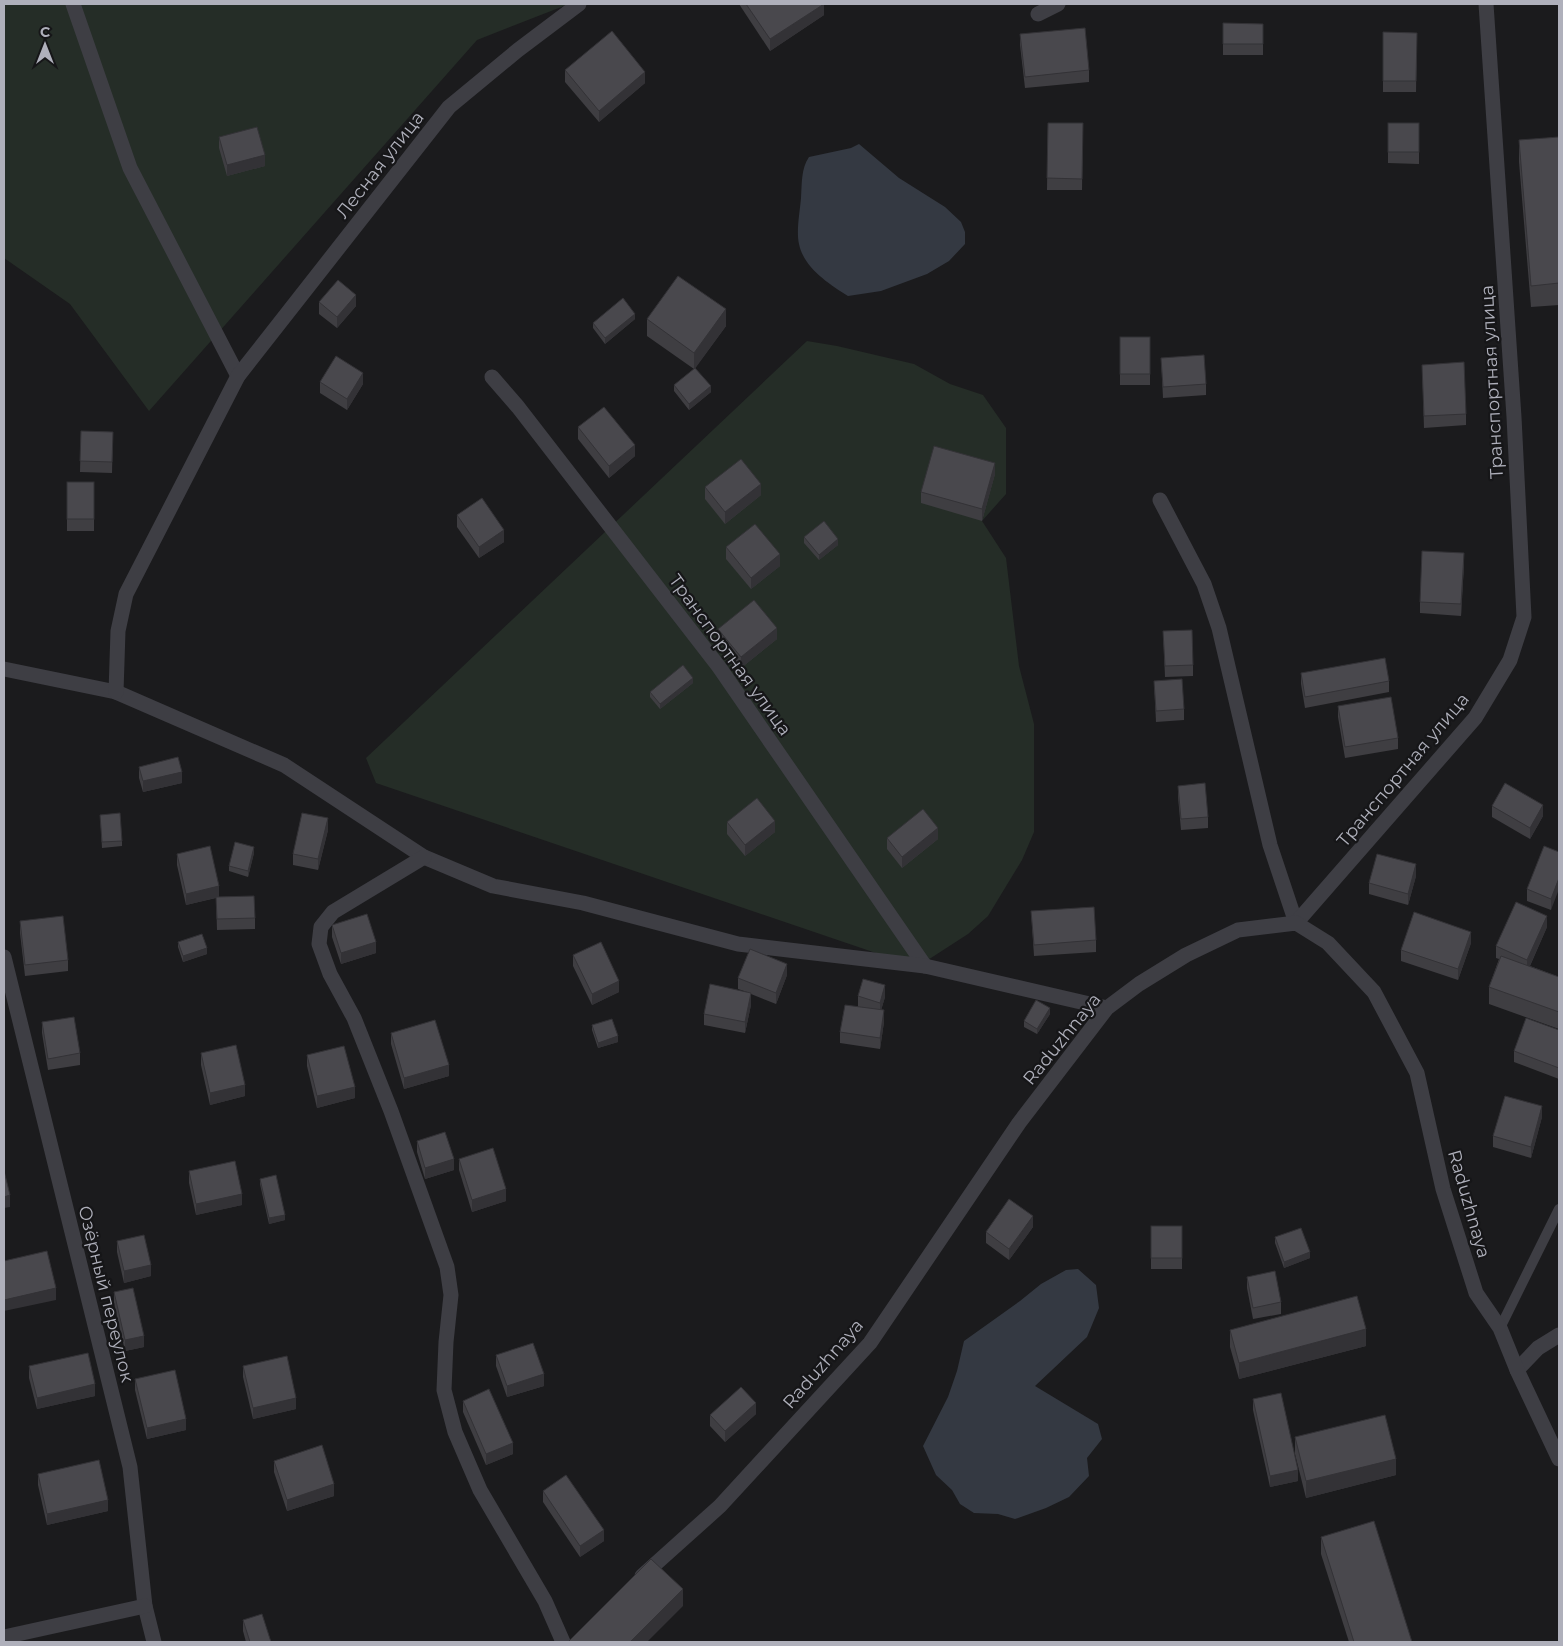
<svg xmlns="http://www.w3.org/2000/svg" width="1563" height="1646" viewBox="0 0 1563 1646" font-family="Montserrat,sans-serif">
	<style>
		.green { fill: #252d27 }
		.water { fill: #343942 }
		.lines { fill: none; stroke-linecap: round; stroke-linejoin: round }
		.service { stroke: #3e3e44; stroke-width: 10 }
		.minor { stroke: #3e3e44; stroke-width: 15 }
		.wall { fill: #3f3e42 }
		.shaded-wall { fill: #333236 }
		.building { fill: #49484d; stroke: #333236 }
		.labels { text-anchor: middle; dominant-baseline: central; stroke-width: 4.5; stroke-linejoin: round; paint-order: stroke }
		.street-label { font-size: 18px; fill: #afb0bb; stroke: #161618 }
	</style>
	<rect width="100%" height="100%" fill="#1b1b1d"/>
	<g class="green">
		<path d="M4,4h565l-92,36 -328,371 -79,-107 -66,-46z"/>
		<path d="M807,341l30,5 77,18 36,20 33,11 23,33v66l-24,27 24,37 13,108 15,58v108l-12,28 -34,56 -20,18 -51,33 -541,-184 -10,-25z"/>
	</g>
	<g class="water">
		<path d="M859,144l40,34 46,29 16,15 4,10v12l-16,17 -22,13 -46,17 -33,5c-19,-12 -44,-28 -49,-52 -3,-13 1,-33 2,-46 1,-15 0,-29 8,-41l42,-9z"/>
		<path d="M1078,1269l18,16 3,23 -12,29 -52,49 63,38 4,15 -15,19 2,18 -20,21 -23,11 -31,11 -17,-5 -24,-1 -14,-9 -8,-14 -16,-15 -13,-29 25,-49 9,-26 7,-30 56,-40 21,-17 25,-14z"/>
	</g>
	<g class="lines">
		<path class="service" d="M1500,1328l59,-119"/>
		<g class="minor">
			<path d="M73,4l57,164 108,208"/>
			<path d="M1038,14l20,-10"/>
			<path d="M492,377l26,30 201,260 206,299"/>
			<path d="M1160,500l44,84 15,44 51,217 26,78"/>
			<path d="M4,669l112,23 168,73 140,92 69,29 90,17 155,41 187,22 182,42"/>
			<path d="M116,692l2,-61 8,-37 112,-218 211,-269 69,-57 61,-46"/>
			<path d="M424,857l-91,55 -12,15 -2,17 11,30 24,44 37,93 56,156 4,28 -5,47 -2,48 11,42 25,58 65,111 18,41"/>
			<path d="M1296,923l179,-205 35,-58 14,-43 -10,-200 -28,-413"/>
			<path d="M4,957l126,510 15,139 9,36"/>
			<path d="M1517,1370l21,-22 21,-13"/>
			<path d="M642,1576l78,-70 150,-163 149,-220 88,-115 32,-24 47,-29 52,-25 58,-7 32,20 46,49 43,81 26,116 33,104 24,35 17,42 42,89"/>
			<path d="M4,1637l141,-31"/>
		</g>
	</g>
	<g class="wall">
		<path d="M739,4h84l1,11 -54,36z"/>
		<path d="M1223,23l40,1v31h-40z"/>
		<path d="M1383,32l34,1 -1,59h-33z"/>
		<path d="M1020,34l69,36v12l-64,6 -5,-43z"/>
		<path d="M565,70l80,13 -46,39 -34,-40z"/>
		<path d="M1048,123h35l-1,67h-35z"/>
		<path d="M1388,123h31v41l-31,-1z"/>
		<path d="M219,137l46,29 -38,10 -8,-28z"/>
		<path d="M1559,137v168l-28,2 -12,-145v-22z"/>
		<path d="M319,302l37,4 -19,22 -18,-14z"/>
		<path d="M635,319l-30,25 -12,-16v-5z"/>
		<path d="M647,319l79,7 -31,42 16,24 -22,18 -15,-19v-6l20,-16 -47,-33z"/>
		<rect x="1120" y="337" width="30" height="48"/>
		<path d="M1161,358l45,26v11l-43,3z"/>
		<path d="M1422,365l44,49v11l-42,3z"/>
		<path d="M320,382l43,2 -16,26 -27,-17z"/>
		<path d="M578,427l57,29 -26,22 -31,-39z"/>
		<path d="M81,431l32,1 -1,41 -32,-1z"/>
		<path d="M995,474l-13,47 -61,-18v-11z"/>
		<rect x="67" y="482" width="27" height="49"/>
		<path d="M705,487l56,8 -36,29 -20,-25z"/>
		<path d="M457,515l47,27 -25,16 -22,-31z"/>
		<path d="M804,537l34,8 -19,15 -15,-17z"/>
		<path d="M726,547l54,19 -29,23 -25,-30z"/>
		<path d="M1464,564l-3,52 -41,-3v-11z"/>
		<path d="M718,629l59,10 -36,29 -23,-28z"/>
		<path d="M1163,631l30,34v11l-28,1z"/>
		<path d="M1301,673l88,8v11l-84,16 -4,-24z"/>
		<path d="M1154,681l30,28v11l-28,2z"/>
		<path d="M693,683l-33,26 -10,-12v-5z"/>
		<path d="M1338,706l60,32v11l-53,9 -7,-41z"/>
		<path d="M139,767l43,16 -39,9 -4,-14z"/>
		<path d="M1178,786l30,31v11l-27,2 -3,-33z"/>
		<path d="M1492,806l51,10 -13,23 -38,-22z"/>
		<path d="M100,815l22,26v5l-20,2z"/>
		<path d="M727,822l48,10 -30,24 -18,-22z"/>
		<path d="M328,830l-10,40 -25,-5v-11z"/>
		<path d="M887,838l51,1 -36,29 -15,-19z"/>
		<path d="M1559,852l-8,58 -24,-9v-12z"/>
		<path d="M254,853l-6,24 -19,-6v-5z"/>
		<path d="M177,854l42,43 36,21v11l-38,1 -1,-32 -30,7 -9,-40z"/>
		<path d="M1416,876l-8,29 -39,-11v-11z"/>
		<path d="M1031,911l65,29v12l-62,4z"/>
		<path d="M20,921l48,39v11l-43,5 -5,-43z"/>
		<path d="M332,925l44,28 -35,11 -9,-27z"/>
		<path d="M1547,927l-17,39 29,11v52l-70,-25v-17l10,-28 -3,-1v-12z"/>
		<path d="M178,942l29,12 -24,8 -5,-15z"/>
		<path d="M1471,943l-13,37 -57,-19v-11z"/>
		<path d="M573,955l46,37 -27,13 -19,-39z"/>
		<path d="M787,975l-11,29 -25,-10v11l-6,28 -41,-8v-11l43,-22 -9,-3v-11z"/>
		<path d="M858,996l27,1 -4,13 3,12 -4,27 -40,-6v-11l18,-25z"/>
		<path d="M1050,1014l-13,20 -13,-7v-6z"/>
		<path d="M42,1022l38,31v12l-32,5 -6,-37z"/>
		<path d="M592,1025l26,17 -20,6 -6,-18z"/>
		<path d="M1559,1030v49l-45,-17v-11z"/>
		<path d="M391,1033l58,43 -45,13 -13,-45z"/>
		<path d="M201,1053l44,43 -35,9 -9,-40z"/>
		<path d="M307,1055l48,43 -38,10 -10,-42z"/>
		<path d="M1542,1117l-11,41 -38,-11v-11z"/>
		<path d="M417,1141l37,29 -29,9 -8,-27z"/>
		<path d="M459,1159l47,42 -34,11 -13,-42z"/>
		<path d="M189,1171l53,34 -46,10 -7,-32z"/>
		<path d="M260,1179l25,41 -16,4 -9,-40z"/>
		<rect x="1151" y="1226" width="31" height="43"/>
		<path d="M1033,1227l-24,33 -23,-17v-11z"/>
		<path d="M1275,1237l35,21 -26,10 -9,-25z"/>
		<path d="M117,1241l34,35 -27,7 -7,-31z"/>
		<path d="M1247,1277l34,25v12l-28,5 -6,-31z"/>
		<path d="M114,1292l30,55 -19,4 -11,-48z"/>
		<path d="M1230,1330l136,16 -127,33 -9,-32z"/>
		<path d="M496,1355l48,31 -37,11 -11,-31z"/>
		<path d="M29,1366l66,30 -58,13 -8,-31z"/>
		<path d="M243,1366l53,43 -43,10 -10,-42z"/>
		<path d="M135,1379l51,51 -39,9 -12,-49z"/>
		<path d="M1253,1399l45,82 -28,6 -17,-77z"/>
		<path d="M463,1401l50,53 -27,11 -23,-53z"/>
		<path d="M756,1414l-31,28 -15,-16v-11z"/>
		<path d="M1295,1437l101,38 -90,23 -11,-44z"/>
		<path d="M274,1461l60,35 -47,15 -13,-39z"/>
		<path d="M38,1474l70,37 -61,14 -9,-40z"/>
		<path d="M543,1491l61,50 -24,16 -37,-55z"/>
		<path d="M1321,1537l91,105h-63l-28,-88z"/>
		<path d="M243,1620l28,22h-25l-3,-11z"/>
	</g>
	<g class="shaded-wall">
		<path d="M824,4v11l-54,36v-12z"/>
		<path d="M645,72v11l-46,39v-11z"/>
		<path d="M265,155v11l-38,10v-11z"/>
		<path d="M356,295v11l-19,22v-11z"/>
		<path d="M726,309v17l-32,44v-17z"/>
		<path d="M635,314v5l-30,25v-6z"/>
		<path d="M363,373v11l-16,26v-11z"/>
		<path d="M711,386v6l-22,18v-6z"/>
		<path d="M635,445v11l-26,22v-12z"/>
		<path d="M995,463v11l-13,47v-12z"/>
		<path d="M761,484v11l-36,29v-12z"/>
		<path d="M504,530v12l-25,16v-11z"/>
		<path d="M838,539v6l-19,15v-5z"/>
		<path d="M1464,553v11l-3,52v-12z"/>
		<path d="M780,554v12l-29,23v-11z"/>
		<path d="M777,628v11l-36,29v-11z"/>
		<path d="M693,678v5l-33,26v-5z"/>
		<path d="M182,772v11l-39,9v-11z"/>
		<path d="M1543,805v11l-13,23v-11z"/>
		<path d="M328,818v12l-10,40v-11z"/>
		<path d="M775,821v11l-30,24v-11z"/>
		<path d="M938,828v11l-36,29v-11z"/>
		<path d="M254,847v6l-6,24v-6z"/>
		<path d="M1416,864v12l-8,29v-11z"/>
		<path d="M1559,878v11l-8,21v-11z"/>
		<path d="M219,886v11l-33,8v-11z"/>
		<path d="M1547,916v11l-20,45v-12z"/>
		<path d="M1471,932v11l-13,37v-11z"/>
		<path d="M376,942v11l-35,11v-11z"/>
		<path d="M207,948v6l-24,8v-6z"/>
		<path d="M787,964v11l-11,29v-11z"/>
		<path d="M619,981v11l-27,13v-11z"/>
		<path d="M885,985v12l-5,17v-11z"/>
		<path d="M751,993v12l-6,28v-11z"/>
		<path d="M1050,1008v6l-13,20v-5z"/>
		<path d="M884,1010v12l-4,27v-11z"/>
		<path d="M618,1036v6l-20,6v-5z"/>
		<path d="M449,1065v11l-45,13v-11z"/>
		<path d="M245,1085v11l-35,9v-12z"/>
		<path d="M355,1087v11l-38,10v-12z"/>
		<path d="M1542,1106v11l-11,41v-11z"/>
		<path d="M454,1159v11l-29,9v-11z"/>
		<path d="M506,1189v12l-34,11v-12z"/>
		<path d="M242,1194v11l-46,10v-11z"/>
		<path d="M10,1195v12l-6,1v-11z"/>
		<path d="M285,1215v5l-16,4v-6z"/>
		<path d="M1033,1216v11l-24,33v-11z"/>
		<path d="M1310,1252v6l-26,10v-6z"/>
		<path d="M151,1265v11l-27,7v-12z"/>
		<path d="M56,1288v12l-52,11v-11z"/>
		<path d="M1366,1329v17l-127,33v-16z"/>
		<path d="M144,1336v11l-19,4v-11z"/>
		<path d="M544,1374v12l-37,11v-11z"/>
		<path d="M95,1384v12l-58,13v-11z"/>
		<path d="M296,1398v11l-43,10v-11z"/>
		<path d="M756,1403v11l-31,28v-11z"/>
		<path d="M186,1419v11l-39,9v-11z"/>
		<path d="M513,1443v11l-27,11v-11z"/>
		<path d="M1396,1459v16l-90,23v-17z"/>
		<path d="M1298,1470v11l-28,6v-11z"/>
		<path d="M334,1484v12l-47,15v-11z"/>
		<path d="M108,1500v11l-61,14v-11z"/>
		<path d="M604,1530v11l-24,16v-11z"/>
		<path d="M683,1589v17l-36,36h-17z"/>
	</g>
	<g class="building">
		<path d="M746,4h78l-54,35z"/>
		<path d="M1223,23l40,1v20h-40z"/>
		<path d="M1085,28l4,42 -64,7 -5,-43z"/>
		<path d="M612,31l33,41 -46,39 -34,-41z"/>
		<path d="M1383,32l34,1 -1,48h-33z"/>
		<path d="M1048,123h35l-1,56 -35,-1z"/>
		<rect x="1388" y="123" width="31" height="29"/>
		<path d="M257,127l8,28 -38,10 -8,-28z"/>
		<path d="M1559,137v146l-28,3 -12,-146z"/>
		<path d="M678,276l48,33 -32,44 -47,-34z"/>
		<path d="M338,280l18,15 -19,22 -18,-15z"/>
		<path d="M623,298l12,16 -30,24 -12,-15z"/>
		<rect x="1120" y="337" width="30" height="37"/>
		<path d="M1204,355l2,29 -43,3 -2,-29z"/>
		<path d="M336,356l27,17 -16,26 -27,-17z"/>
		<path d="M1464,362l2,52 -42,2 -2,-51z"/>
		<path d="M695,368l16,18 -22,18 -15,-19z"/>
		<path d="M604,407l31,38 -26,21 -31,-39z"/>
		<path d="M81,431l32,1 -1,30 -32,-1z"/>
		<path d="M934,446l61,17 -13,46 -61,-17z"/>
		<path d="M741,459l20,25 -36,28 -20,-25z"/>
		<rect x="67" y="482" width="27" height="37"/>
		<path d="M482,498l22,32 -25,17 -22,-32z"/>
		<path d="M824,521l14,18 -19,16 -15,-18z"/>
		<path d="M755,524l25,30 -29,24 -25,-31z"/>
		<path d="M1422,551l42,2 -3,51 -41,-2z"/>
		<path d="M754,600l23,28 -36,29 -23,-28z"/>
		<path d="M1192,630l1,35 -28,1 -2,-35z"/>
		<path d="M1385,658l4,23 -84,16 -4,-24z"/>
		<path d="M683,665l10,13 -33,26 -10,-12z"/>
		<path d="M1182,679l2,30 -28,2 -2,-30z"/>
		<path d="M1391,697l7,41 -53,9 -7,-41z"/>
		<path d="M178,757l4,15 -39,9 -4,-14z"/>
		<path d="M1205,783l3,34 -27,2 -3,-33z"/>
		<path d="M1505,783l38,22 -13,23 -38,-22z"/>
		<path d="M757,798l18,23 -30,24 -18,-23z"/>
		<path d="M923,809l15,19 -36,29 -15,-19z"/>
		<path d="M120,813l2,28 -20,1 -2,-27z"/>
		<path d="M302,813l26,5 -10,41 -25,-5z"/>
		<path d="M235,842l19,5 -6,24 -19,-5z"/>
		<path d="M210,846l9,40 -33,8 -9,-40z"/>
		<path d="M1544,846l15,6v26l-8,21 -24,-10z"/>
		<path d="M1377,854l39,10 -8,30 -39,-11z"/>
		<path d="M254,896l1,22 -38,1 -1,-22z"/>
		<path d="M1516,902l31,14 -20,44 -31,-14z"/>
		<path d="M1094,907l2,33 -62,5 -3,-34z"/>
		<path d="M1414,912l57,20 -13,37 -57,-19z"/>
		<path d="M367,914l9,28 -35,11 -9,-28z"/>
		<path d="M63,916l5,44 -43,5 -5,-44z"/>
		<path d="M202,934l5,14 -24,8 -5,-14z"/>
		<path d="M601,942l18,39 -27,13 -19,-39z"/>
		<path d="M750,949l37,15 -11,29 -38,-15z"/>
		<path d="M1501,956l58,21v35l-70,-25z"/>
		<path d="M863,979l22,6 -5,18 -22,-7z"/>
		<path d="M710,984l41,9 -6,29 -41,-8z"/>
		<path d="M1036,1000l14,8 -13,21 -13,-8z"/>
		<path d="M845,1005l39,5 -4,28 -40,-6z"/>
		<path d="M74,1017l6,36 -32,6 -6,-37z"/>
		<path d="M1526,1018l33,12v38l-45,-17z"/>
		<path d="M612,1019l6,17 -20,7 -6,-18z"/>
		<path d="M435,1020l14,45 -45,13 -13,-45z"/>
		<path d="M236,1045l9,40 -35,8 -9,-40z"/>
		<path d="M344,1046l11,41 -38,9 -10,-41z"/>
		<path d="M1505,1096l37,10 -11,41 -38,-11z"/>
		<path d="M445,1132l9,27 -29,9 -8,-27z"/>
		<path d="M493,1148l13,41 -34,11 -13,-41z"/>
		<path d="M235,1161l7,33 -46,10 -7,-33z"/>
		<path d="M4,1171l6,24 -6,2z"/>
		<path d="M276,1175l9,40 -16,3 -9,-39z"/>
		<path d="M1009,1199l24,17 -24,33 -23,-17z"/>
		<rect x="1151" y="1226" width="31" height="32"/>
		<path d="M1301,1228l9,24 -26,10 -9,-25z"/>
		<path d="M144,1235l7,30 -27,6 -7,-30z"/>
		<path d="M47,1251l9,37 -52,12v-39z"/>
		<path d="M1275,1271l6,31 -28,6 -6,-31z"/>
		<path d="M133,1288l11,48 -19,4 -11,-48z"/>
		<path d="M1357,1296l9,33 -127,34 -9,-33z"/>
		<path d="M533,1343l11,31 -37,12 -11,-31z"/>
		<path d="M88,1353l7,31 -58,14 -8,-32z"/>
		<path d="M287,1356l9,42 -43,10 -10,-42z"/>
		<path d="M175,1370l11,49 -39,9 -12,-49z"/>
		<path d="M741,1387l15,16 -31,28 -15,-16z"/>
		<path d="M489,1389l24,54 -27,11 -23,-53z"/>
		<path d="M1281,1393l17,77 -28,6 -17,-77z"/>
		<path d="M1385,1415l11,44 -90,22 -11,-44z"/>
		<path d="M322,1445l12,39 -47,16 -13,-39z"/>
		<path d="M99,1460l9,40 -61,14 -9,-40z"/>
		<path d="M566,1475l38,55 -24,16 -37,-55z"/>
		<path d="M1374,1521l38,121h-58l-33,-105z"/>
		<path d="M651,1559l32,30 -53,53h-62z"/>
		<path d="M262,1614l9,28h-21l-7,-22z"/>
	</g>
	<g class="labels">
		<g class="street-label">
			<text transform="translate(380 165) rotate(-52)">Лесная улица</text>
			<text transform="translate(1492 382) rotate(-93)">Транспортная улица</text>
			<text transform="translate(730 655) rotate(54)">Транспортная улица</text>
			<text transform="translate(1403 770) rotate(-50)">Транспортная улица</text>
			<text transform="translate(1062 1039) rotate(-51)">Raduzhnaya</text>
			<text transform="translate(1469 1204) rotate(74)">Raduzhnaya</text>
			<text transform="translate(106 1294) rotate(76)">Озёрный переулок</text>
			<text transform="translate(823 1364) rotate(-49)">Raduzhnaya</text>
		</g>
	</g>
	<rect width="1563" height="1646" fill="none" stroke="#afb0bb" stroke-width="10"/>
	<g transform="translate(45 45)" stroke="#161618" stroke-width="4" paint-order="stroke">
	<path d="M0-4L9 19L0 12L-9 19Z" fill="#afb0bb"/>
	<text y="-8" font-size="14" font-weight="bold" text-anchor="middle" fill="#afb0bb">С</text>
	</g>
</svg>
